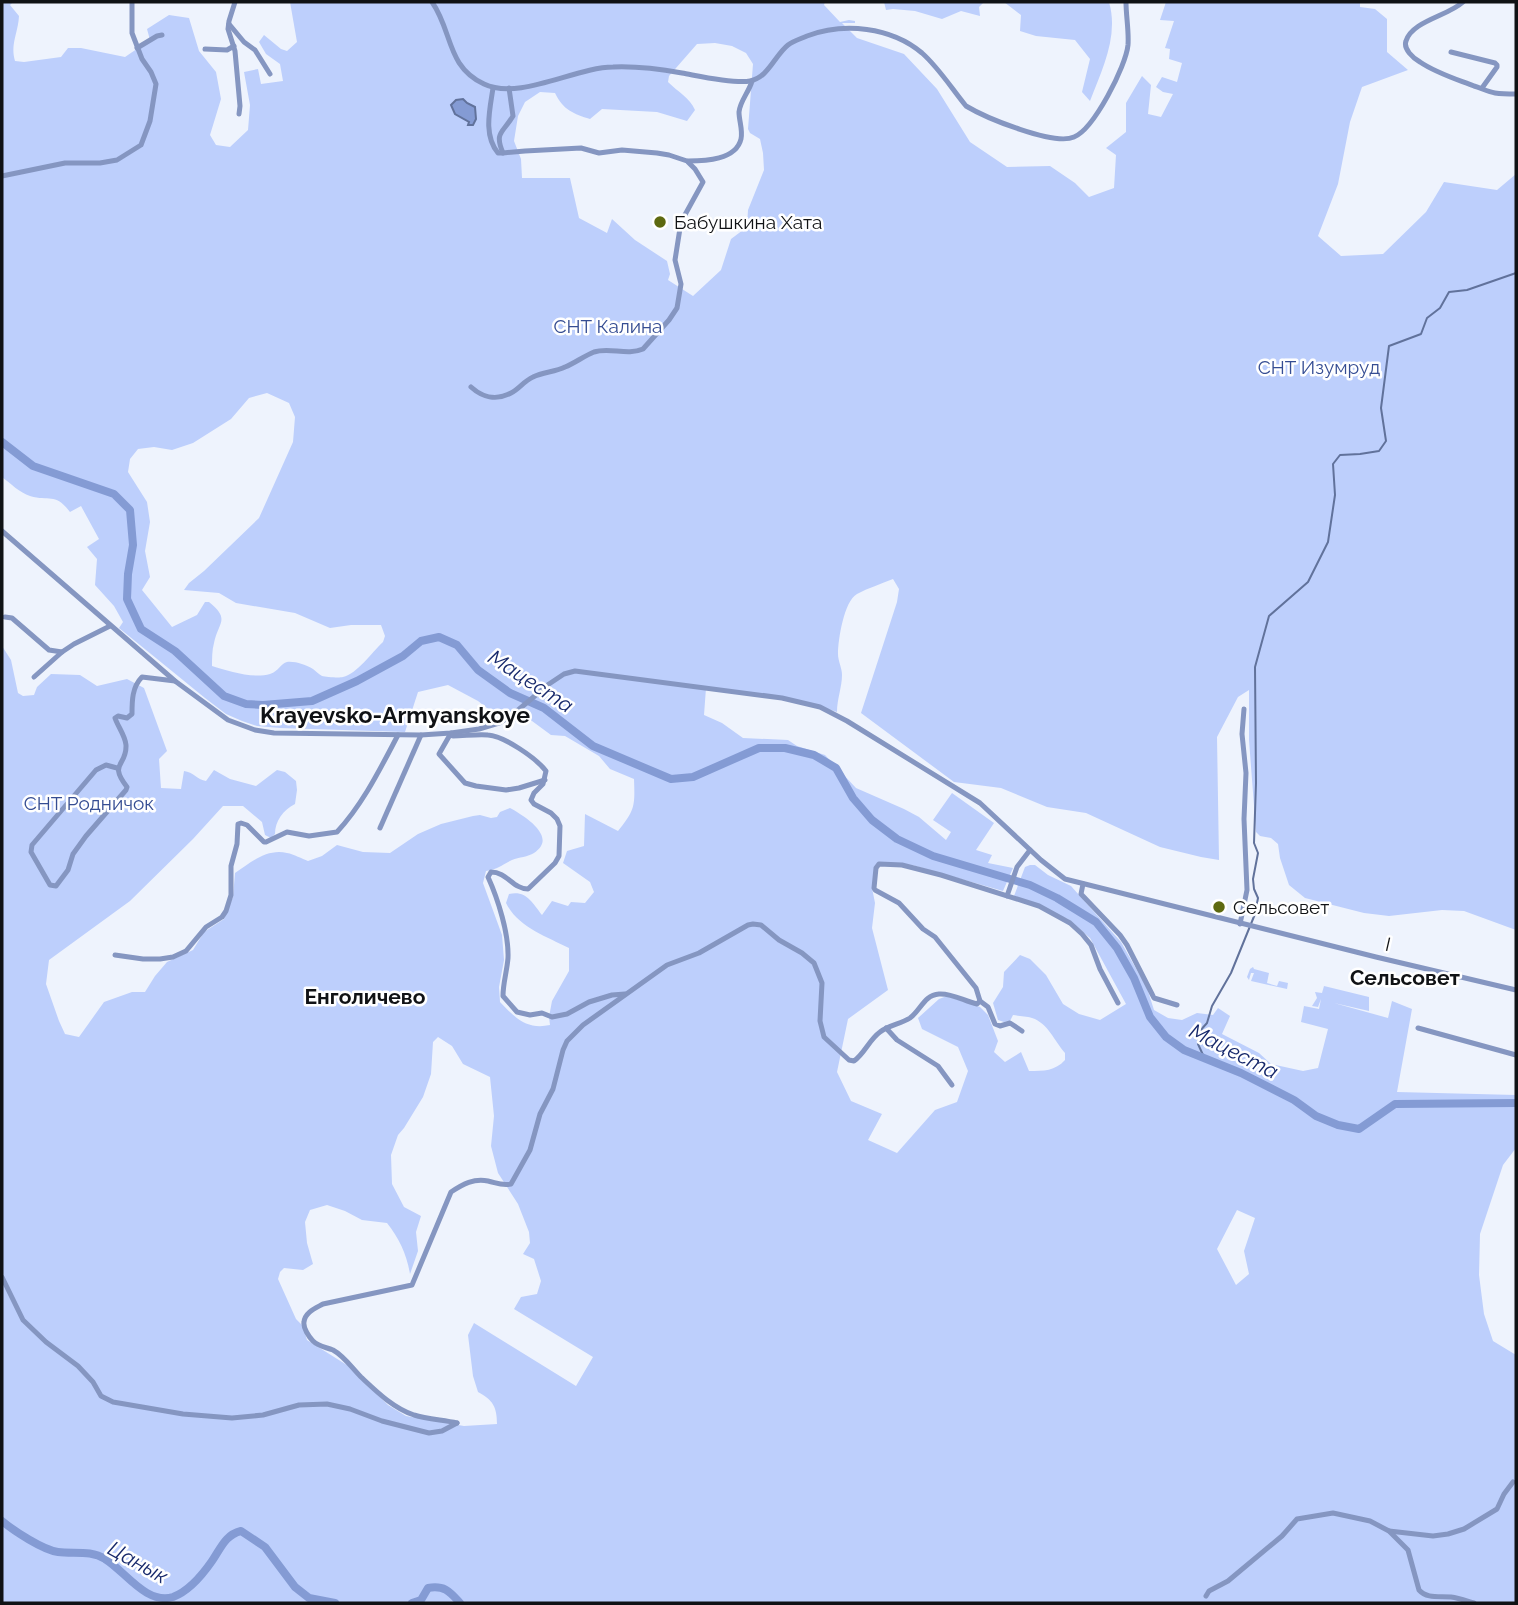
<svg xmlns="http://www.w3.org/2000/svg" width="1518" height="1605" viewBox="0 0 1518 1605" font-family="Raleway,sans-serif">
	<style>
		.green { fill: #bdcffc; fill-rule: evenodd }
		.water { fill: #849bd4; stroke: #61729b; stroke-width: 2 }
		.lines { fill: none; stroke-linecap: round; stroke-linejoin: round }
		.stream { stroke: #61729b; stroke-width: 2 }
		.river { stroke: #849bd4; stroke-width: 8 }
		.minor { stroke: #8596c1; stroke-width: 5 }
		.poi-dot { fill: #5d6910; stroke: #fff; stroke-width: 2.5 }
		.labels { text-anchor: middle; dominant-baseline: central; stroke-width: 5; stroke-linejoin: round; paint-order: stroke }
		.poi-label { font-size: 19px; fill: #101215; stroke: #fff; text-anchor: start }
		.park-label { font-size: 19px; fill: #354d93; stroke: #fff }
		.street-label { font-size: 19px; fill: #101215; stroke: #fff }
		.water-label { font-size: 21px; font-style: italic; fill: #17296c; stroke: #fff }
		.neighbourhood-label { font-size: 21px; font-weight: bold; fill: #101215; stroke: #fff }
		.quarter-label { font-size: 23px; font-weight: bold; fill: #101215; stroke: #fff }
	</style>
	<rect width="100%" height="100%" fill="#eef3fd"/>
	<g class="green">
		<path d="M2,2h11l-3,3 9,11c-1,18 -9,28 -4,45l9,1 37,-5 7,-9h13l44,9 25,-17 -3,-11 22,-14 20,3 10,33 17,21 5,27 -11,36 6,10 14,2 18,-17 2,-25 -6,-33 14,-3 3,15 22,-3 -3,-17 -14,-10 -7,-12 5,-7 17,14 6,2 10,-9 -7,-40h535l-1,3 16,17 9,-2 6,1v2h-13l15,15 47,16 33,35 33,53 37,25 43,-1 25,17 14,14 25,-9 2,-33 -10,-7 20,-16v-29l16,-27 9,9 -3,29 13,3 12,-23 -10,-2 -7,-5 6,-10 15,5 5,-19 -13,-4 1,-10 -5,-1 9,-27 -14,-1 6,-18h194v5l15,2 12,10v33l21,18 -46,17 -12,35 -12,62 -20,52 23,20 42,-2 43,-42 18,-30 53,8 19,-16v756l-52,-19 -22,-1 -53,6 -25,-3 -59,-15 -16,-13 -9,-27 -2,-14 -7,-6 -11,-2 -4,-4 -7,-92v-50l-11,7 -21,40 2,123 -18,-3 -41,-10 -74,-34 -39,-6 -46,-19 -47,-6 -93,-69 36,-111 2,-13 -6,-10c-12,5 -25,9 -36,15 -13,7 -19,46 -19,60 0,7 4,14 4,21 0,12 -5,24 -5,37l-34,-11 -97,-13 -2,27 18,8 21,15 45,2 9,6 28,9 31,33 48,21 15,8 27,23 5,-8 -18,-12 19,-27 42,30 -18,27 16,5 -4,8 25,5 -10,23 -91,-26 -32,-3 -8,26 3,15 -3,25 16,62 -40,29 -11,53 14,29 31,13 -14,26 29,13 38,-43 22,-8 11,-31 -10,-24 -36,-18 -4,-11 21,-19 8,-3 33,11 8,8 10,26 -4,11 11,10 16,-10 8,19c15,0 26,0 36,-11v-7c-10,-11 -17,-30 -33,-35 -6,-2 -13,-2 -19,-3l-3,6 -6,1 -6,-2 -5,-17 10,-16 1,-15 16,-17 10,4 16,16 17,29 16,10 21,6 26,-16 -36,-66 -22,-19 -54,-23 11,-29 5,-2h5l13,10 23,11 50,56 26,46 7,22 14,8 14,2 15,-7 16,2 5,-7 12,8 -8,18 37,19 12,11 32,7 15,-3 10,-39 -27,-7 3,-16 15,3 2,-10 -3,8 -6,-1 5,-8 -2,-6 7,1 2,-7 45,11v14l-35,-8 54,15 4,-17 20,8 -15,83 119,3v53l-13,17 -23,69 -1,41 5,39 9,27 23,14v248h-1514v-957l9,14 7,33 5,3 11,-1 3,-8 14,-13 29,1 17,11 30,-7 17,9 23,63 -8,8 2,29 20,1 3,-18c9,1 14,9 22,10l8,-11 16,9 26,7 21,-16 8,2 11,9 1,9 -2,14c-12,6 -20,17 -20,30l-4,4 -6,-3 -3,-13 -19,-16h-20l-30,33 -63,62 -81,59 -3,24 13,37 6,13 14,3 25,-35 28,-10h13l10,-16 12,-14 26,-12 11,-18 20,-13 9,-22 2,-24c15,-10 32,-25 52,-20 7,1 15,6 21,8l14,-5 15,-11 26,7 27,1 28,-19 23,-10 32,-8 7,-1 11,3 6,-1 3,-5 10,-4c13,7 49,29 24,45 -6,4 -15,4 -22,7 -11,5 -13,9 -26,11l-3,12 19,52 2,25 -5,27 1,15c15,16 27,28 50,23l-1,-8 3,-16 17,-30v-23c-23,-12 -51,-21 -63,-45l3,-9c17,-4 23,8 33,21l10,-14 16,5 3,-4 14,1 9,-11 -4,-10 -27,-19 4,-12 17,-5 1,-32 33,17c17,-21 17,-25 16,-52l-24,-10 -11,-13 -34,-20 -14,-1 -19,-14 -27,1 -27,-21 -30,-16 -30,7 -13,40 -125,-4 -23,-2 -15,-5 -16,-7 -21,-16 -86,-70 4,-6 -9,-16 -19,-21 2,-26 -10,-12 12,-8 -18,-33 -11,6c-15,-20 -20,-10 -40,-16 -10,-3 -20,-13 -28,-19zM715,43l17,3 14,7 7,11 -5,65 2,4 10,6 3,14 1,17 -16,40 -1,17 -16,12 -10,31 -28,26 -25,-16 2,-6 -3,-13 -32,-21 -23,-21 -5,14 -28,-15 -9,-40h-48l-1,-19 -7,-18 4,-25 7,-14 15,-10 15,1c8,17 19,21 35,26l12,-10 55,3 30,9 8,-11c-5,-12 -17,-18 -27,-28l1,-6 28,-32zM267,393l22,10 6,14 -2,25 -34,76 -55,53 -15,12 -5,7 35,3 17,10 59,10 35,15 21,-3h30l4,11 -2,6c-11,10 -26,32 -40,35 -4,1 -17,0 -21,-1 -4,-2 -6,-5 -9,-7 -7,-4 -18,-8 -26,-7 -6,1 -8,9 -17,12 -17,5 -42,-3 -58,-8 0,-7 0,-16 2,-23 4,-21 17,-23 -5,-41h-4l-8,13 -25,12 -30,-37 8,-13 -5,-26 5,-29 -3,-20 -19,-30 2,-13 8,-10 16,-2 18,3 21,-7 38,-24 18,-21zM438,1037l14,9 11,18 27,13 4,39 -3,30 7,27 20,31 11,28 1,11 -7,11 11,5 7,22 -4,13 -16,3 -7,12 79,48 -17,29 -102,-63 -6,12 5,41 5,16c15,8 19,15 19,32l-33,2 -58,-10 -18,-11 -38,-38 -43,-27 -4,-14 -7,-7 -18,-40 2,-7 4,-4 19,2 10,-6 -6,-21 -2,-21 5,-12 17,-5 18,6 17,9 25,3c12,15 20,32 23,51l8,-23 -2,-19 5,-16 -17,-9 -12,-23 -1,-29 7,-20 6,-7 19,-31 8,-23 2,-32zM1237,1210l18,8 -11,33 5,23 -13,11 -19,-36z"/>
		<path d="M884,2h100l-5,5 1,9 -19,-5 -19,8 -27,-8 -22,-2 -7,1z"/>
		<path d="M1004,2h105c10,34 -7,68 -19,99l-8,-9 8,-33 -15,-19 -39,-4 -16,-5 1,-16z"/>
		<path d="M1253,967l1,2 15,4 -2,10 10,3 2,-5 9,2 -1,6 -36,-8 3,-8h-3l-2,7 -2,-3 3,-8z"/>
	</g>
	<path class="water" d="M463,99l4,4 8,4 1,12 -3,6h-5l1,-3 -14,-8 -4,-9 5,-5z"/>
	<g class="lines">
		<path class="stream" d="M1218,1064l-15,-9 -5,-11 1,-12 8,-9 5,-17 19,-33 24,-59 3,-16 -4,-9 -1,-10 5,-26 -4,-10 2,-60 -1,-116 14,-51 39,-34 20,-40 7,-47 -2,-31 7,-9 20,-1 19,-3 7,-10 -5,-33 8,-62 32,-12 6,-16 13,-10 9,-16 18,-2 49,-17"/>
		<g class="river">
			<path d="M2,442l31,24 81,28 16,16 3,35 -5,29 -1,25 14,30 34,22 49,45 22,8 17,1 49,-4 45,-20 46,-25 18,-15 18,-4 18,8 21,25 32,23 34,15 49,38 78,33 22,-2 66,-29h26l29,7 22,13 17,30 19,22 25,19 36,17 97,29 27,13 39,24 21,26 17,30 16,39 16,20 18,13 57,23 53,27 22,16 22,9 21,4 36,-25 121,-1"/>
			<path d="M2,1521c12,10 41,29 56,31 16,2 33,-2 47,7 20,12 41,46 68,38 16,-6 30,-23 39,-36 9,-13 13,-26 29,-30l24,16 30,40 14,11 26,5"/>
			<path d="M412,1603l9,-3 7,-12c17,-3 22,4 32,15"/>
		</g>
		<g class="minor">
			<path d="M235,2l-6,19 -1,8 7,22 5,55 -1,8"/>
			<path d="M432,2c21,30 14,64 52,82 35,17 92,-17 129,-17 23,-1 47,2 69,6 17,3 52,11 68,8 18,-3 25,-26 38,-36 5,-4 12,-6 19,-9 37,-14 84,-9 115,17 17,15 30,36 44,53 20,12 88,40 108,31 20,-8 52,-71 54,-92 1,-14 -2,-29 -2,-43"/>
			<path d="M1463,2c-15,14 -51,19 -57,39 -3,8 7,17 14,21 16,11 36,17 54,24 7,2 14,6 21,7 7,1 14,1 21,1"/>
			<path d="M229,24l15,18 11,8 15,24"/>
			<path d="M137,48l20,-12 5,-1"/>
			<path d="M205,49l22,1 7,-4"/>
			<path d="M1451,52l44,11 2,2v2l-15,21"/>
			<path d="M503,153c-9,-21 0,-20 10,-37l-4,-28"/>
			<path d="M688,161c17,0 48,-1 53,-22 2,-9 -2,-18 -2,-27 1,-11 10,-20 13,-31"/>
			<path d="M2,176l63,-13h35l17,-3 24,-15 9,-24 6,-37 -5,-12 -9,-13 -10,-26v-31"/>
			<path d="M471,387c11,10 25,14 40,6 8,-4 13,-12 22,-16 10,-5 22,-5 32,-10 10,-4 19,-11 29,-15 16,-5 33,4 49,-3l26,-29 8,-12 4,-24 -6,-24 6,-38 22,-40 -8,-13 -8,-8 -18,-6 -12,-2 -35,-3 -23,3 -18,-5 -56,3 -22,2h-5c-15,-18 -8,-44 -5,-65"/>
			<path d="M2,531l173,150 53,39 27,10 19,3 147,2 30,-2 28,-4 20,-6 12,-7 38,-32 15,-10 11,-3 207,27 38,9 27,14 133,82 61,57 24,19 311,78 140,33"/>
			<path d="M5,617l7,1 37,32 13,2"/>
			<path d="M34,677l28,-25 12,-8 36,-18"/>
			<path d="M451,733l-12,21 26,29 11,3 30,4 13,-2 26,-8"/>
			<path d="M453,736c11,0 24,-2 35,-1 16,1 48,23 58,36l-3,13 -9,9 -3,7 3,4 17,9 6,6 3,7 -1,30 -4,7 -27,26c-15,0 -21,-17 -37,-17l-3,5c10,22 21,57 20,81 -1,13 -5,25 -5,38l14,16 13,3 12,-2 10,4 15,-3 22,-12 23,-7 13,-1"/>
			<path d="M117,768l-11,-3 -10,5 -64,75 -1,7 19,33 6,1 12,-16 5,-16 13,-18 40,-46 1,-3c-19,-25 0,-20 -1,-42 -1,-10 -8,-18 -11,-27l3,-2 9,2 5,-4c0,-13 0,-27 10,-37l33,4"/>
			<path d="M380,828l41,-93"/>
			<path d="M1083,884l-2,10 39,41 7,10 25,49 2,4 23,7"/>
			<path d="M1007,896l10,-29 13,-17"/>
			<path d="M1240,924l7,-34 -3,-71 2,-46 -4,-39 2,-25"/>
			<path d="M115,955l28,4h17l13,-2 13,-6 20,-24 16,-10 4,-6 5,-16v-29l6,-22 1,-20 3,-1 6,2 17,17h2l21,-10 22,4 28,-4c26,-28 43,-63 61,-97"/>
			<path d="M886,1028l11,12 41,26 14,19"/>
			<path d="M1418,1028l98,27"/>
			<path d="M1022,1031l-12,-8 -10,3 -5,-2 -7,-17 -8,-6 -4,-13 -41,-51 -12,-8 -24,-26 -24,-13 -1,-2 2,-20 3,-4 23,1 39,10 98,31 31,17 12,11 9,11 9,24 18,34"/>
			<path d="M2,1277l21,43 23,22 32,24 15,16 8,14 12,6 70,12 49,4 31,-3 36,-10 28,-1 23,5 32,12 47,12 13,-2 15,-8"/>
			<path d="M457,1423c-14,-3 -30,-4 -43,-8 -21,-7 -38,-24 -53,-38 -9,-9 -17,-21 -28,-27 -7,-3 -14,-3 -20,-9 -4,-4 -10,-13 -9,-19 1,-10 12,-14 19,-18l89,-19 39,-93c12,-8 23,-14 37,-11 9,2 14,5 23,3l19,-34 10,-36 13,-25 10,-39 4,-9 16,-16 84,-60 32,-12 49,-28 5,-1 8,1 18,15 23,13 12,10 8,20 -2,38 4,16 25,23 5,1c11,-8 15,-21 26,-29 9,-7 21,-8 30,-14 11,-8 14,-23 29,-24 13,-1 25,7 38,10l3,-3"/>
			<path d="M1389,1531l44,5 15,-2 16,-5 33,-20 7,-15 9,-12"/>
			<path d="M1206,1596l3,-5 19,-10 54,-45 15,-17 36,-6 37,8 19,10 19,19 11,40c8,9 20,6 32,7 8,1 16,4 23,6"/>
		</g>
	</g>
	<g class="poi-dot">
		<circle cx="660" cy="222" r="7"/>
		<circle cx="1219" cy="907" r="7"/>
	</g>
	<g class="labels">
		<g class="poi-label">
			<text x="674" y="222">Бабушкина Хата</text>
			<text x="1233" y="907">Сельсовет</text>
		</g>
		<g class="park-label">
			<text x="608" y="326">СНТ Калина</text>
			<text x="1319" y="367">СНТ Изумруд</text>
			<text x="89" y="803">СНТ Родничок</text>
		</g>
		<g class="street-label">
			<text transform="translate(1388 944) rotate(13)">I</text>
		</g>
		<g class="water-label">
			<text transform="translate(531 681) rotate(33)">Мацеста</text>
			<text transform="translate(1234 1051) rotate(27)">Мацеста</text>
			<text transform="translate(138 1562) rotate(29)">Цанык</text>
		</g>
		<g class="neighbourhood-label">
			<text x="1405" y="977">Сельсовет</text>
			<text x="365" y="996">Енголичево</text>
		</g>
		<g class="quarter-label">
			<text x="395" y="714">Krayevsko-Armyanskoye</text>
		</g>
	</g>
	<rect width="1518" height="1605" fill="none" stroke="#101215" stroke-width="7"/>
</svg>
